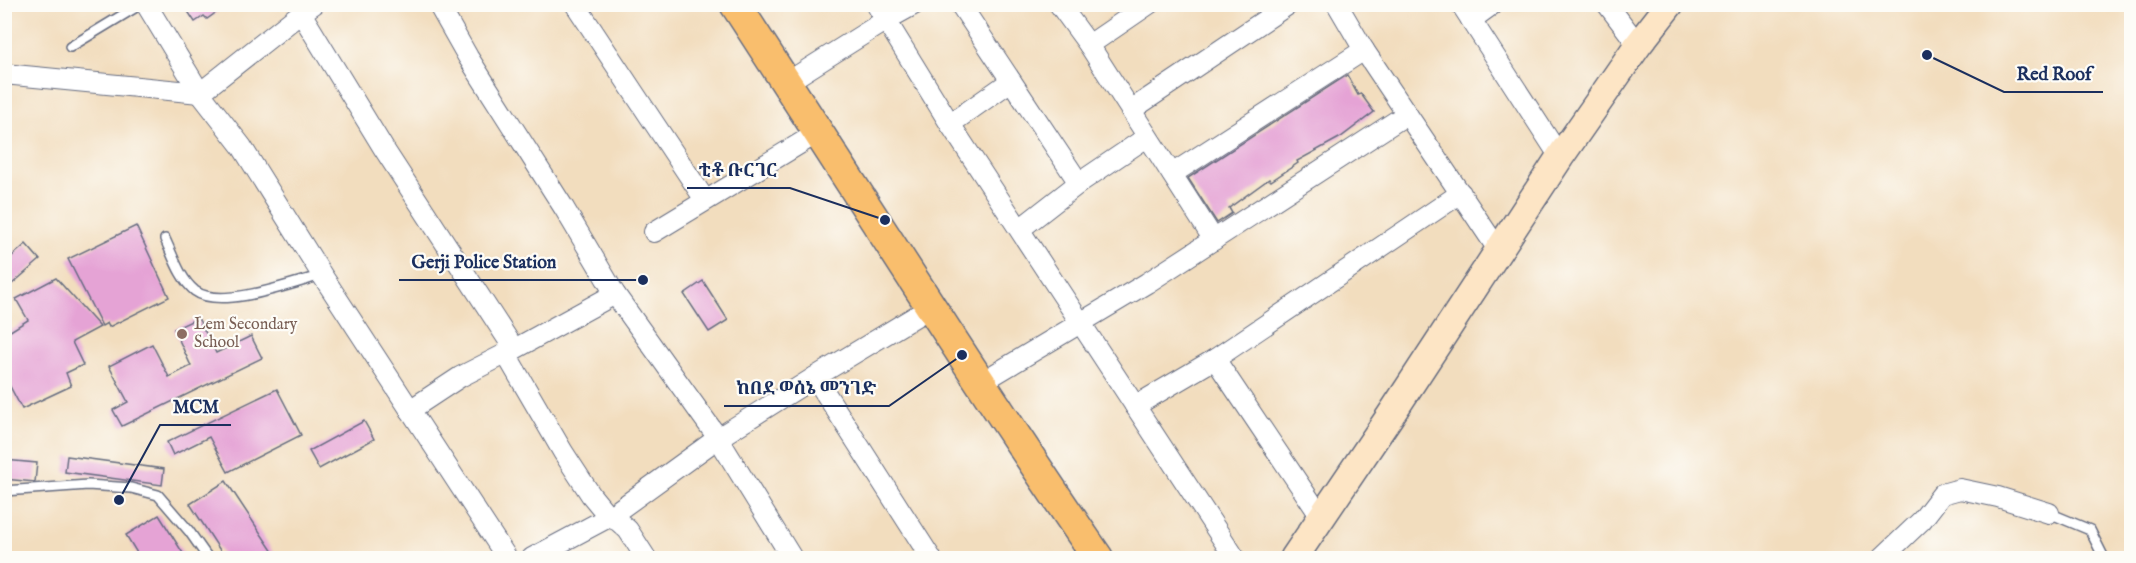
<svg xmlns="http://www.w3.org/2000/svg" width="2136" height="563" viewBox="0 0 2136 563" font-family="'IM FELL English','Noto Serif Ethiopic',serif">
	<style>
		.building { fill: #e5a3d5 }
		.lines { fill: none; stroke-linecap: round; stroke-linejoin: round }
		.lane-casing { stroke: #666c80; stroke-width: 12 }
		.street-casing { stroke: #666c80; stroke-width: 22 }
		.secondary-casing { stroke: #666c80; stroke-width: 30 }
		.primary-casing { stroke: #666c80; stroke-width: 33 }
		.lane { stroke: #fff; stroke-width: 9 }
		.street { stroke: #fff; stroke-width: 20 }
		.secondary { stroke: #fde5c5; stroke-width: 27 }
		.primary { stroke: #f9be6d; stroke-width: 30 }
		.education-dot { fill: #8d6e63; stroke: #fdfcf7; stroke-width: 2 }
		.labels { text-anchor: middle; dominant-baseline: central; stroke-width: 4.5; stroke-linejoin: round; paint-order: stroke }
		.education-label { font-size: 16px; fill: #785e54; stroke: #fdfcf7; text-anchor: start }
		.leader { fill: none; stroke: #1b2f5e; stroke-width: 2 }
		.callout-dot { fill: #1b2f5e; stroke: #fdfcf7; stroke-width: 2 }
		.callout-label { font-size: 18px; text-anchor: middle; font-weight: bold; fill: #1b2f5e; stroke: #fdfcf7; stroke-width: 4.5; stroke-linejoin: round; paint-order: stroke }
	</style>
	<rect width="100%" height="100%" fill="#fdfcf7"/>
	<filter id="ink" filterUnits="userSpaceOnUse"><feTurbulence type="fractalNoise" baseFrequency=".0167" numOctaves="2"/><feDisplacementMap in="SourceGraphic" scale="12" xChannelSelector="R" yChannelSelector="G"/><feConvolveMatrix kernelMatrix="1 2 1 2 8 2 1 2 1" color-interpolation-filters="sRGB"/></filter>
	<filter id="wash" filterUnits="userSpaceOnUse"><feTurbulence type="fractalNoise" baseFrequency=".008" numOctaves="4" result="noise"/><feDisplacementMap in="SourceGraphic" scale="24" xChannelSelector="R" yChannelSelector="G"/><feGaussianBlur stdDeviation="1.35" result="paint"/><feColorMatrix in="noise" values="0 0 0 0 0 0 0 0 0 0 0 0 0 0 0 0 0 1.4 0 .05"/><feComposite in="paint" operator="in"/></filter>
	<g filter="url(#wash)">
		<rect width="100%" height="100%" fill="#f2ddbe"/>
		<g id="blocks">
			<g class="building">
				<path d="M183,4h45l-21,15 -3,-3 -9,6z"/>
				<path d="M1347,75l11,20 3,-1 13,18 -33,25 -44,24 1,2 -27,18 -2,-2 -40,29 3,5 -15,10 -29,-45z"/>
				<path d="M136,226l33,71 -60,30 -2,-4 -5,3 -34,-67z"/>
				<path d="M26,244l14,16 -28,24 -8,-9v-12z"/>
				<path d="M56,278l44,49 -28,15 11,23 -17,8 5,13 -49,23 -18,-34v-40l24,-15 -12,-21z"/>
				<path d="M703,281l25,39 -19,12 -25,-38z"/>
				<path d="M198,318l18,35 35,-17 11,22 -140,68 -9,-16 15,-8 -19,-36 43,-22 17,33 22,-11 -17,-37z"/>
				<path d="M277,389l24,46 -73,37 -19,-35 -36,18 -6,-13z"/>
				<path d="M364,421l10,18 -55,30 -10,-18z"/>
				<path d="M67,456l97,13 -2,16 -97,-13z"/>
				<path d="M4,460l33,3 -2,19 -31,-3z"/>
				<path d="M226,481l51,77h-52l-35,-54z"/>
				<path d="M159,515l27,43h-46l-14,-23z"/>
			</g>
		</g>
	</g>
	<g filter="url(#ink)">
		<use href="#blocks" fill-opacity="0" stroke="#666c80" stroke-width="1.5"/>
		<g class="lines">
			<g class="lane-casing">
				<g id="lane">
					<path d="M70,47l71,-43"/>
					<path d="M165,239c8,17 15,40 30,52 25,19 98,-8 127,-16"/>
					<path d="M4,491l84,-6 43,3 27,7 31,36 19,27"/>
					<path d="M2049,513l41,17 14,28"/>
				</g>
			</g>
			<g class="street-casing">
				<g id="street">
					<path d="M146,4l54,89 42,54 80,128 185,283"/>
					<path d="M438,4l30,53 96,151 51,86 103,144 74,120"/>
					<path d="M575,4l130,196"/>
					<path d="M876,4l74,120 285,434"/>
					<path d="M960,4l119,179"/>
					<path d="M1059,4l30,41 125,195"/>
					<path d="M1337,4l27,46 135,201"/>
					<path d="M1461,4l99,153"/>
					<path d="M1607,4l31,41"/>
					<path d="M301,13l83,136 125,192 1,20 53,91 28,43 18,22 9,4 10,9 18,28"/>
					<path d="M1471,20l22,-16"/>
					<path d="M1089,45l60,-41"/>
					<path d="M4,74l196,19 101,-80 13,-9"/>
					<path d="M786,83l100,-63 29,-16"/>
					<path d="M1131,110l158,-106"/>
					<path d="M950,124l61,-43"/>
					<path d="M1172,174l192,-124"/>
					<path d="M1020,229l59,-46 68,-46"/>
					<path d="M654,232l165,-100"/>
					<path d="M1215,359l106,158"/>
					<path d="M815,377l116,181"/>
					<path d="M980,383l167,-100 260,-169"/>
					<path d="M1135,406l80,-47 246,-166"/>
					<path d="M410,410l50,-33 51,-26 104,-57"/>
					<path d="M532,558l77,-41 109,-79 97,-61 116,-70"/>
					<path d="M1882,558l40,-38 20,-26 18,-5 38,8 51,16"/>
				</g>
			</g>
			<g class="secondary-casing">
				<path id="secondary" d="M1294,558l96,-142 170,-259 78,-112 32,-41"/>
			</g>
			<g class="primary-casing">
				<path id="primary" d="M735,4c121,185 238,372 363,554"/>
			</g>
			<use href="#lane" class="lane"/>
			<use href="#street" class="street"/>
			<use href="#secondary" class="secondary"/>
			<use href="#primary" class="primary"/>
		</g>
	</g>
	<circle class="education-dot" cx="182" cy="334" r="6"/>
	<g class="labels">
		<g class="education-label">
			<text x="194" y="325">Lem Secondary<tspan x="194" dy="18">School</tspan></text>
		</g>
	</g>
	<path class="leader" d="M1927 55L2004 92H2103M885 220L790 188H687M643 280L568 280H399M962 355L889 406H724M119 500L160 425H231"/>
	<g class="callout-dot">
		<circle cx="1927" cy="55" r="6"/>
		<circle cx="885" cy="220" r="6"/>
		<circle cx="643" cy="280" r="6"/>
		<circle cx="962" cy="355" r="6"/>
		<circle cx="119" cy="500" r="6"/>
	</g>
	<g class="callout-label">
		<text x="2054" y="80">Red Roof</text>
		<text x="738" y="176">ቲቶ ቡርገር</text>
		<text x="484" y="268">Gerji Police Station</text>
		<text x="806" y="394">ከበደ ወሰኔ መንገድ</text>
		<text x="196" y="413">MCM</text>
	</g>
	<rect width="2136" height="563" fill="none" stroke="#fdfcf7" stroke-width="24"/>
</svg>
